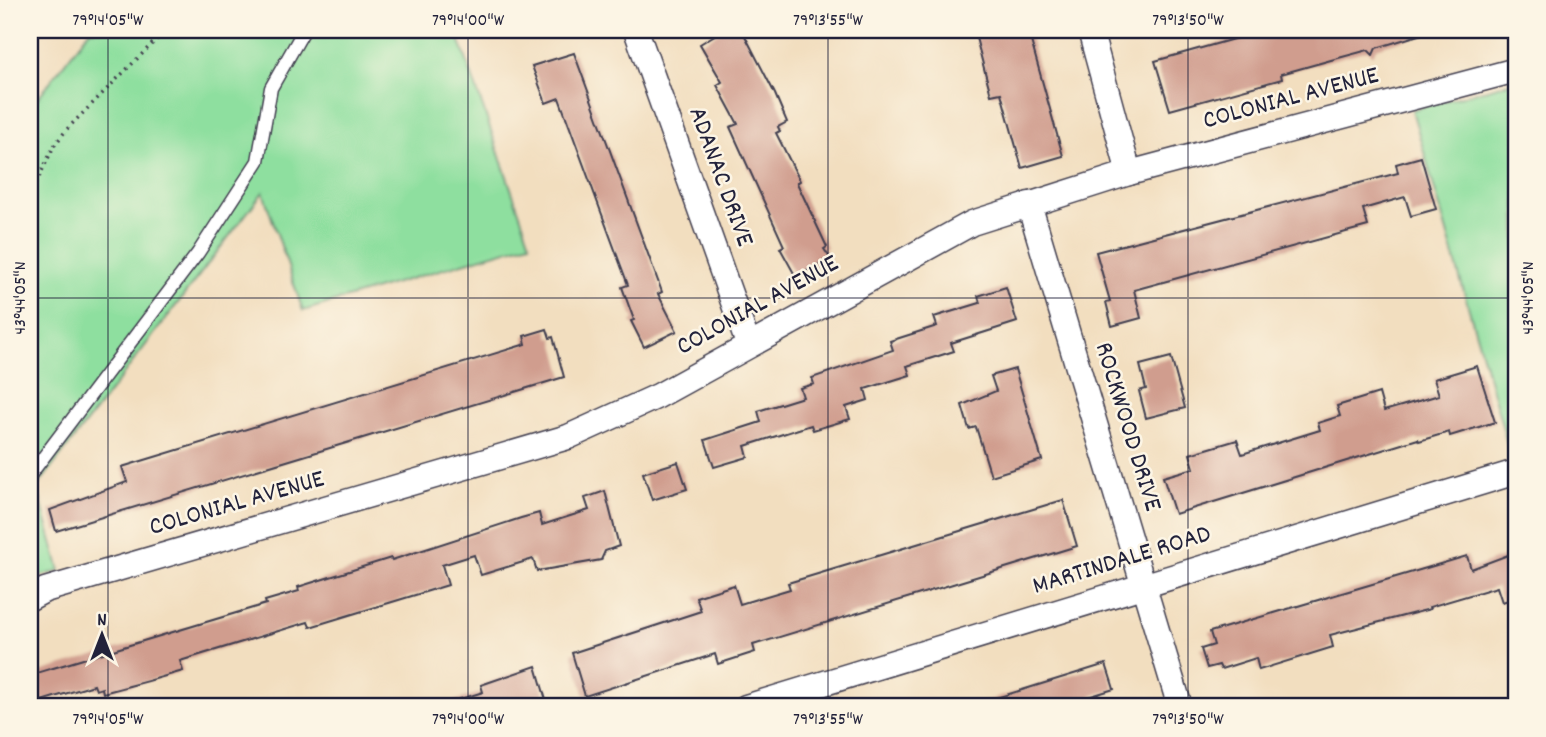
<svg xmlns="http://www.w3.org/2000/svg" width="1546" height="737" viewBox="0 0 1546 737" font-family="Dekko,sans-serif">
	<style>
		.green { fill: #8edf9f; stroke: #58806d; stroke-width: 2 }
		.building { fill: #d09d8e }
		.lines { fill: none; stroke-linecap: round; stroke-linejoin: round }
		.lane-casing { stroke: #413e4f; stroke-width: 15 }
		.street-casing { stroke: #413e4f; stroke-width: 27 }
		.path { stroke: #413e4f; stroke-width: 3.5; stroke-dasharray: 2 5; stroke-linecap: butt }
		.lane { stroke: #fff; stroke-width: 12 }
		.street { stroke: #fff; stroke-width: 24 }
		.ticks { fill: none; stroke: #22223b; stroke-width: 2; stroke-opacity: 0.45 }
		.labels { text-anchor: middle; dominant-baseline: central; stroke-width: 5; stroke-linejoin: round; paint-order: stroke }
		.street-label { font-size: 26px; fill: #22223b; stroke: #fcf5e5 }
		.neatline { fill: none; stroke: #22223b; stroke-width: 2.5 }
		.ticks-label { font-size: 18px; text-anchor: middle; fill: #22223b }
	</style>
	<rect width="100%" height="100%" fill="#fcf5e5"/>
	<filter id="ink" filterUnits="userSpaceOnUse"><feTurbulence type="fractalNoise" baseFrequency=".0143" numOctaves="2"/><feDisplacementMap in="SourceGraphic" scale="14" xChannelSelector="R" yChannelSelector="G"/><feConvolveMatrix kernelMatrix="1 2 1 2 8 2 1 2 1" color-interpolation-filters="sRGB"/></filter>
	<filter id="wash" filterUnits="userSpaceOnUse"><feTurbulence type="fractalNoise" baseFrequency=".00686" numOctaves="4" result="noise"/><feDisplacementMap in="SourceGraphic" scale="28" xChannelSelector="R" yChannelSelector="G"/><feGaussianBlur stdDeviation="1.57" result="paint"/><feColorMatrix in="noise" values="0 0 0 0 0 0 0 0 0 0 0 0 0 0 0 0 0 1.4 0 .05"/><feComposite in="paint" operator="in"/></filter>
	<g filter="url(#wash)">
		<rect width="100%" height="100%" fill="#f2debf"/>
		<g class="green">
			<path d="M90,30h366l74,213 -227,68 -40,-119 -226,295 23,84 -30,8v-471z"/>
			<path d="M1516,81v370l-6,2 -98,-343z"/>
		</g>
		<g id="blocks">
			<g class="building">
				<path d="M723,30h19l33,64 12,28 -9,5 2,4 -4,2 24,48 -3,2 30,64 -3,2 6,9 -34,19 -16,-29 4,-2 -54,-119 8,-3 -21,-39 5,-3 -22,-38z"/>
				<path d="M974,30h54l35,126 -41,12 -21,-75 -10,2z"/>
				<path d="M1266,30h155l1,4 -46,14 -3,7 -5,-5 -37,10 -50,14 1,5 -112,31 -15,-49z"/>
				<path d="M574,53l88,239 -4,2 19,37 -33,16 -13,-26 3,-1 -12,-33 6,-2 -69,-187 -13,5 -14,-37z"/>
				<path d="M1421,157l15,52 -25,7 -6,-19 -42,12 5,17 -234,64 7,28 -29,8 -6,-24 4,-1 -14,-49 302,-79 -2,-9z"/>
				<path d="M1006,287l11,35 -66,21 3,8 -47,15 3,9 -45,14 3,11 -22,7 4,12 -37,11 -2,-5 -66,21 3,11 -34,10 -9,-27 56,-18 -3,-11 45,-14 -3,-9 14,-4 -2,-6 81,-28 -3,-9 47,-15 -3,-9 46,-14 -2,-7z"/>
				<path d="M547,329l3,9 3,-1 11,40 -508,154 -6,-21 77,-28 -5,-15 404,-123 -2,-8z"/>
				<path d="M1171,357l14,51 -39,10 -7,-27 7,-2 -6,-24z"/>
				<path d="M1477,366l18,56 -45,14 -1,-4 -30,9 -1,-2 -243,75 -12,-37 31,-9 -4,-14 47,-14 5,14 78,-24 -2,-7 22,-7 -3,-10 42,-13 5,18 55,-16 -5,-16z"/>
				<path d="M1015,369l27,91 -51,16 -15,-49 -7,2 -7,-24 34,-14 -5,-15z"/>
				<path d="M678,462l9,27 -35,11 -9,-27z"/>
				<path d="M605,491l14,55 -14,5 -4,9 -64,11 -4,-12 -52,16 -7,-20 -32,10 6,20 -138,42 -2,-5 -128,39 3,10 -35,10 -45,12 -1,-5 -6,2 -2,-5 -56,17 -8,-27 236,-71 -1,-3 34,-10 -1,-4 93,-29 1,2 129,-42 18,-5 3,12 47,-15 -4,-12z"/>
				<path d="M1063,500l14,46 -324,99 2,7 -37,12 -3,-10 -130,42 -13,-43 129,-42 -5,-14 38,-12 6,19 50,-15 -2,-6z"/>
				<path d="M1516,552v46l-14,4 -5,-15 -68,20 1,2 -100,26 3,12 -74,23 -3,-12 -35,11 -2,-4 -12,3 -6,-19 13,-4 -4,-13 257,-76 4,13z"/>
				<path d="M1106,664l8,25 -59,18h-74l-1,-4z"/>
				<path d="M536,666l12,41h-99l-1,-4 35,-11 -2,-7z"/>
			</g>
		</g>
	</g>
	<g filter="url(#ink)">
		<use href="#blocks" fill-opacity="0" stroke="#413e4f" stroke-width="2"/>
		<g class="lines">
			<g class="lane-casing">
				<path id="lane" d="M30,475l168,-222 60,-92 13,-73 33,-58"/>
			</g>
			<g class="street-casing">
				<g id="street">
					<path d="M636,30l112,314"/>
					<path d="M1090,30l39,143"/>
					<path d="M1029,204l151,503"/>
					<path d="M30,598l15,-8 523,-153 90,-41 314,-173 157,-50 387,-103"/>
					<path d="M746,707l770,-235"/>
				</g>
			</g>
			<path class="path" d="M30,196l24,-50 13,-17 99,-99"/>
			<use href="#lane" class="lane"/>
			<use href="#street" class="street"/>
		</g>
	</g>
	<path class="ticks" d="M108,30v677M468,30v677M828,30v677M1188,30v677M30,298h1486"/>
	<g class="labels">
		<g class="street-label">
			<text transform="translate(1291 99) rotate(-15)">COLONIAL AVENUE</text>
			<text transform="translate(720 177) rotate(70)">ADANAC DRIVE</text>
			<text transform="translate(758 306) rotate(-29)">COLONIAL AVENUE</text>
			<text transform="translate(1127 427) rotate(73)">ROCKWOOD DRIVE</text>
			<text transform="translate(237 504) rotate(-16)">COLONIAL AVENUE</text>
			<text transform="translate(1122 561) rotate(-17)">MARTINDALE ROAD</text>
		</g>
	</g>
	<rect width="1546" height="737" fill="none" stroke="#fcf5e5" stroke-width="77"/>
	<g transform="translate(102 635)" stroke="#fcf5e5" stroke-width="5" paint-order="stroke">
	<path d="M0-5L12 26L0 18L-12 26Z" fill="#22223b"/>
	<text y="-10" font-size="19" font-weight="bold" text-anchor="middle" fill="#22223b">N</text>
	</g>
	<rect x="38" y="38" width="1470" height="660" class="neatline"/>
	<g class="ticks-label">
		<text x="108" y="25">79°14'05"W</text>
		<text x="468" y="25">79°14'00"W</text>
		<text x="828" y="25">79°13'55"W</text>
		<text x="1188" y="25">79°13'50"W</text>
		<text transform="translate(19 298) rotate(-90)" y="6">43°44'05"N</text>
		<text transform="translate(1527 298) rotate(-90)" y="6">43°44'05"N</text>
		<text x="108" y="724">79°14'05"W</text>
		<text x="468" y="724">79°14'00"W</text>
		<text x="828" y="724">79°13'55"W</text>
		<text x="1188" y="724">79°13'50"W</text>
	</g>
</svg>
